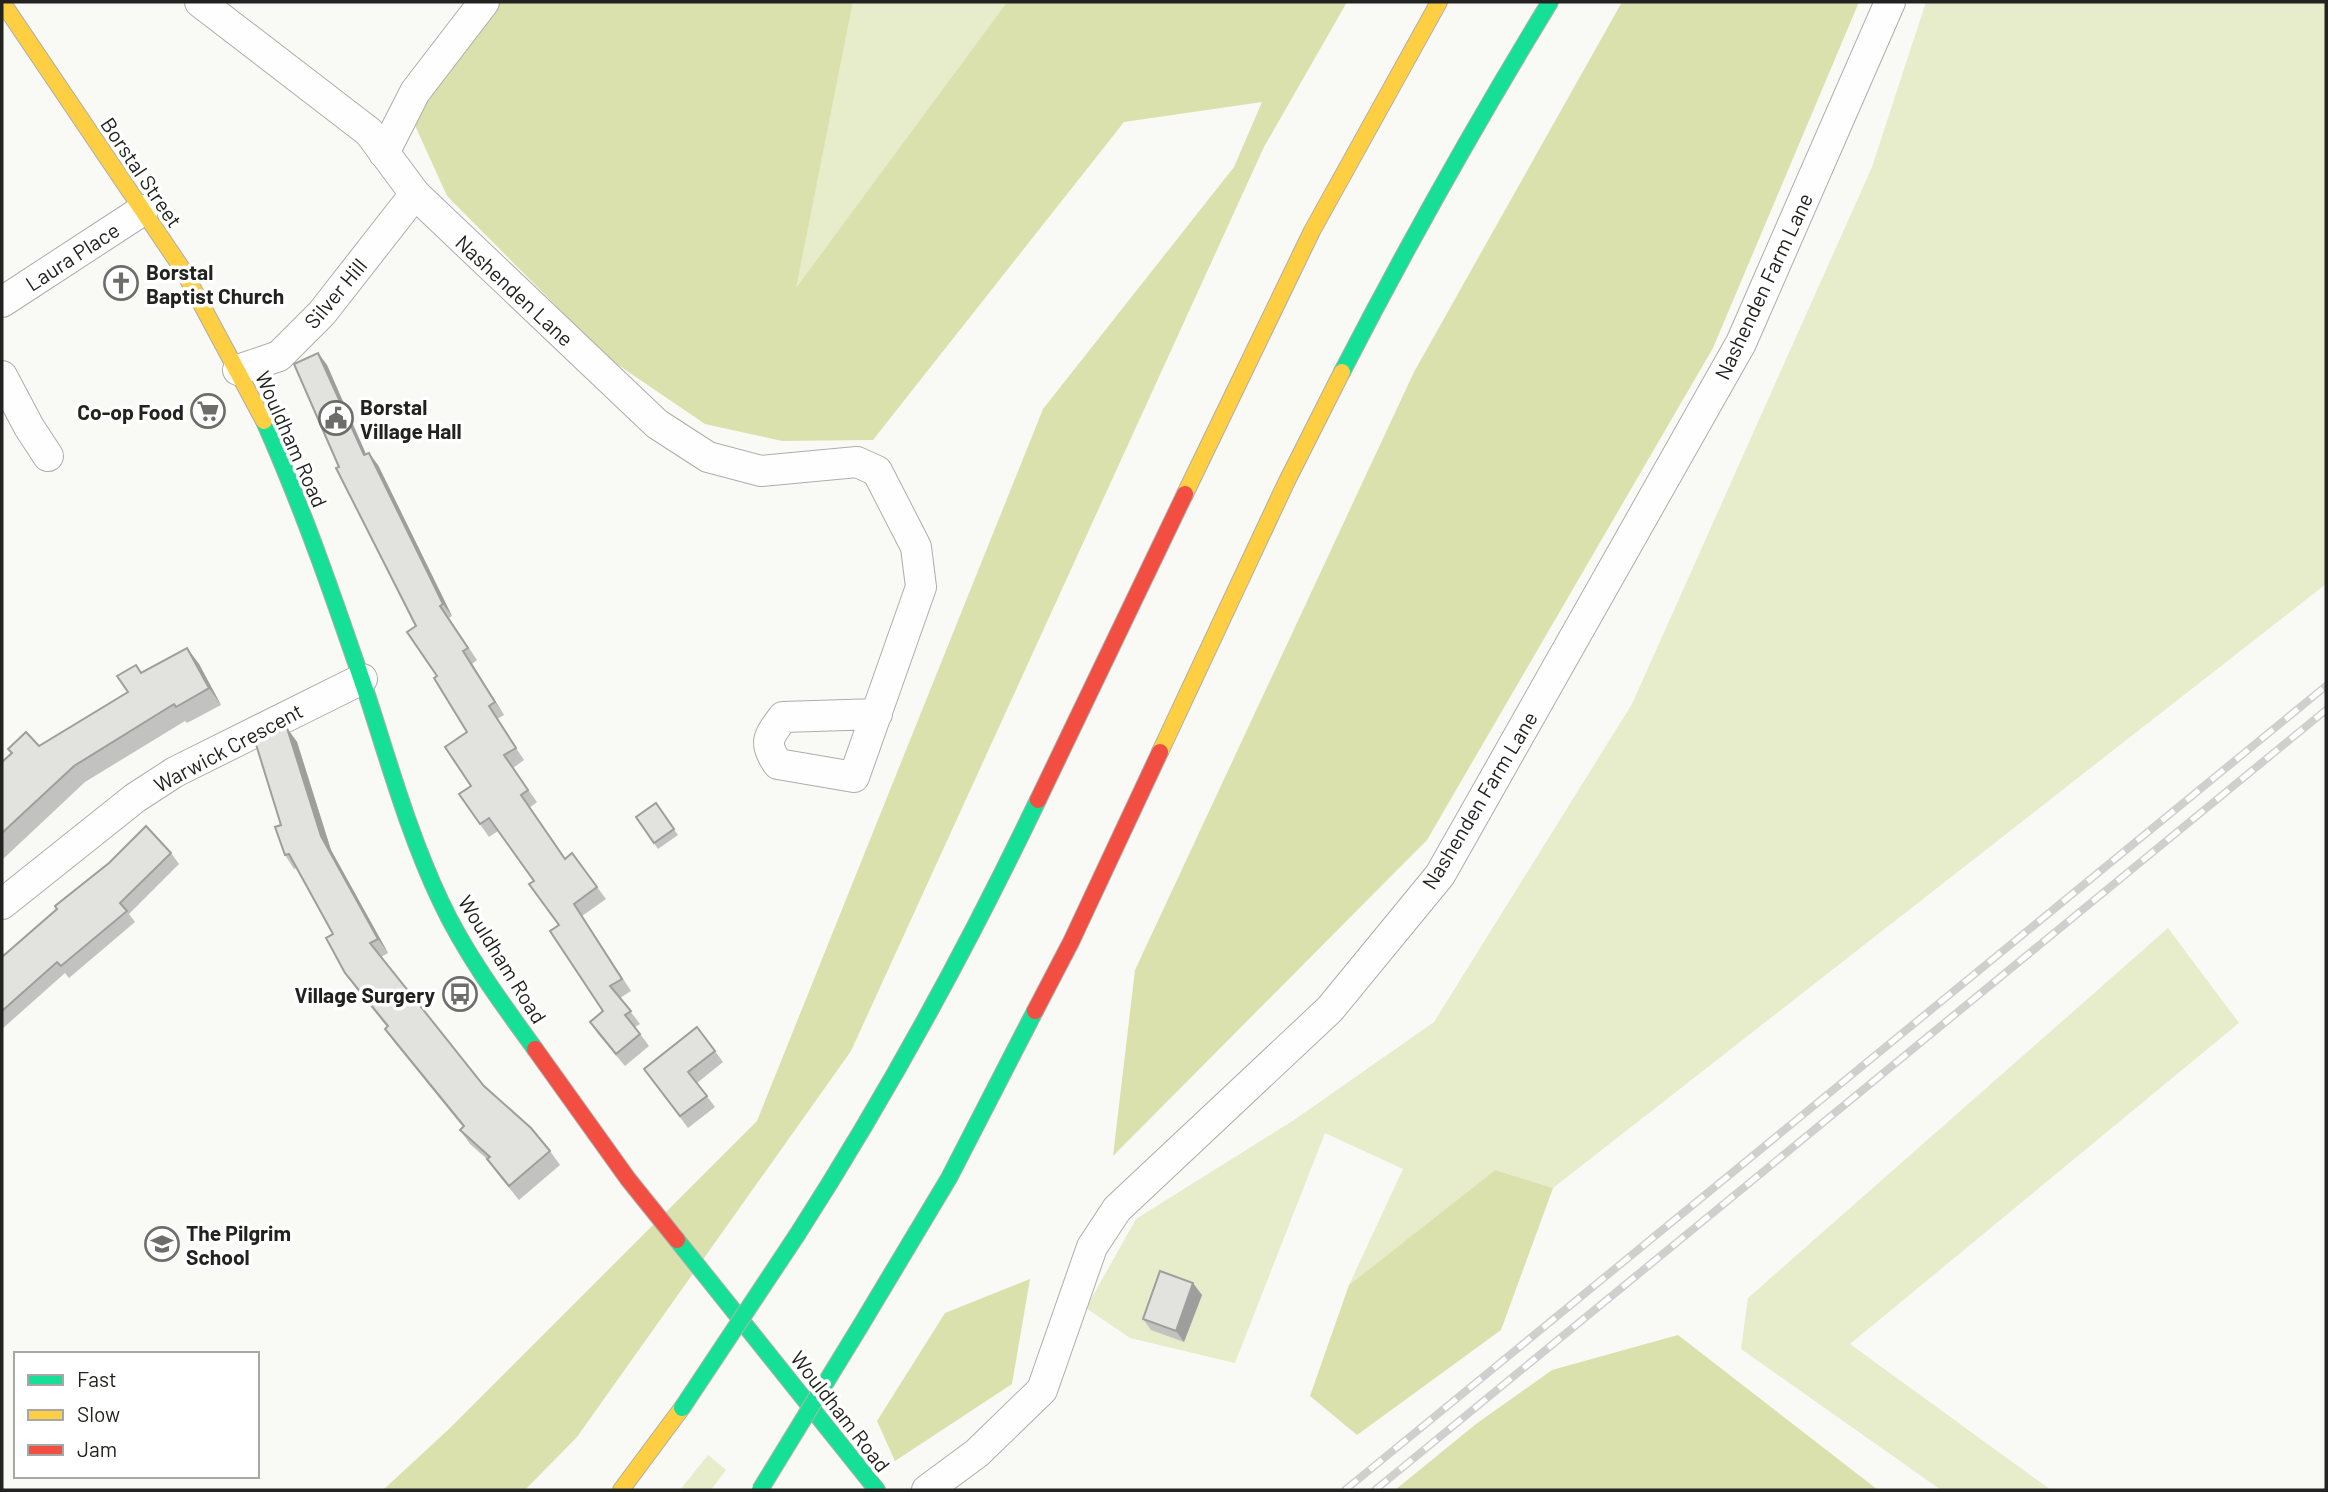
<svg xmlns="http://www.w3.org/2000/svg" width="2328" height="1492" viewBox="0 0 2328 1492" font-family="Barlow,sans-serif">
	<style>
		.green { fill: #e7ecca }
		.forest { fill: #dbe1ac }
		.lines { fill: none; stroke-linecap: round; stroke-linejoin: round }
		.street-casing { stroke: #adaeab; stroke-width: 32 }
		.fast-casing { stroke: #adaeab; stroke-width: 18 }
		.slow-casing { stroke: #adaeab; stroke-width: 18 }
		.jam-casing { stroke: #adaeab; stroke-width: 18 }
		.street { stroke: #fefefe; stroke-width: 30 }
		.fast { stroke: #16e098; stroke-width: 16 }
		.slow { stroke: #ffcf43; stroke-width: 16 }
		.jam { stroke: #f24e42; stroke-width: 16 }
		.rail-casing { stroke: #cfd0ce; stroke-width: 8 }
		.rail { stroke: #fff; stroke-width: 5; stroke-dasharray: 16; stroke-linecap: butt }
		.fast-bridge-casing { stroke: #b3b5a1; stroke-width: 18; stroke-linecap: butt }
		.fast-bridge { stroke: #16e098; stroke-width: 16 }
		.wall { fill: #c2c2c0 }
		.shaded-wall { fill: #9e9e9c }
		.building { fill: #e2e2df; stroke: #9e9e9c; stroke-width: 2 }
		.labels { text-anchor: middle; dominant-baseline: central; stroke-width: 7; stroke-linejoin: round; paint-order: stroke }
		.street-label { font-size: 21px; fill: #222220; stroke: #fff }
		.poi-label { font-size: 21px; font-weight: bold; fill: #222220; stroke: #fff; text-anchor: start }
	</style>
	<rect width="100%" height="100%" fill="#f9faf6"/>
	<g class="green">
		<path d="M853,2h154l-212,288z"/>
		<path d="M1926,2h400v582l-773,604 -58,-18 -146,115 54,-116 -78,-36 -90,230 -105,-25 -44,-30 50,-89 158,-99 140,-98 198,-318 240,-537z"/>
		<path d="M2168,928l71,95 -389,321 201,146h-110l-200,-141 7,-51z"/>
		<path d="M708,1455l18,15 -15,20h-31z"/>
	</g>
	<g class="forest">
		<path d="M498,2h355l-57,286 211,-286h340l-83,145 -413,904 -274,386 -52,53h-142l67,-62 307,-307 286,-712 191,-242 28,-65 -138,20 -251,318 -91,1 -77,-17 -97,-66 -161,-162 -39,-86z"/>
		<path d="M1622,2h237l-146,346 -286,492 -314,316 22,-186 279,-598z"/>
		<path d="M1495,1170l58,18 -52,142 -144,105 -47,-39 39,-111z"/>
		<path d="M1030,1279l-18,105 -117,77 -18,-40 68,-108z"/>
		<path d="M1678,1335l200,155h-483l81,-66 76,-54z"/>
	</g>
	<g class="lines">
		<g class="street-casing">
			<g id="street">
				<path d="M200,2l169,130 46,62 242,230 51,33 53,14 96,-9 20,9 39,76 5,40 -67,190 -76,-13c-15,-21 -10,-27 5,-47l94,-3"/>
				<path d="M384,153l31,-61 69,-90"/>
				<path d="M2,302l141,-92"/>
				<path d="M238,370l41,-14 43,-43 93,-119"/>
				<path d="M2,376l27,51 19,29"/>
				<path d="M2,904l133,-106 40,-26 187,-93"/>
				<path d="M927,1490l50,-37 65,-63 50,-143 25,-38 213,-200 110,-134 301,-532 149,-341"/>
			</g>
		</g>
		<g class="fast-casing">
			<g id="fast">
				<path d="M1342,372c65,-126 134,-249 208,-370"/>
				<path d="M264,421c40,90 72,183 104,277 22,68 42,139 73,204 25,53 60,100 94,147"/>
				<path d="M797,1235c90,-140 169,-285 241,-435"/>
				<path d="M677,1240l200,250"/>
				<path d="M861,1325l88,-147 86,-167"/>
			</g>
		</g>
		<g class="slow-casing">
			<g id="slow">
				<path d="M2,2l181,268 81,151"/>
				<path d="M1185,494l127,-263 127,-229"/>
				<path d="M1160,752l126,-269 56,-111"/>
				<path d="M621,1490l61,-82"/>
			</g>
		</g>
		<g class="jam-casing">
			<g id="jam">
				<path d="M1038,800l147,-306"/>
				<path d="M1035,1011l36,-69 89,-190"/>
				<path d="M535,1049l93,130 49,61"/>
			</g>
		</g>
		<use href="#street" class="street"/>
		<use href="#fast" class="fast"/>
		<use href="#slow" class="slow"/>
		<use href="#jam" class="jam"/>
		<g class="rail-casing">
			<g id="rail">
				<path d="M1345,1490l981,-804"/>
				<path d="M1375,1490l951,-780"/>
			</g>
		</g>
		<use href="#rail" class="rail"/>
		<g class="fast-bridge-casing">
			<g id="fast-bridge">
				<path d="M682,1408l115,-173"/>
				<path d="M760,1490l101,-165"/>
			</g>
		</g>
		<use href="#fast-bridge" class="fast-bridge"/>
	</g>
	<g class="wall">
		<path d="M318,353l9,12 39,89 12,11 74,151 -3,2 28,42 -5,4 32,51 -7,4 27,41 -11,8 24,34 -8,6 36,51 7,-6 34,46 -24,17 49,75 -11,7 20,26 -5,3 14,19 -24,20 -27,-32 -8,-12 13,-11 -44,-86 -25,-44 -36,-50 -9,6 -30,-43 12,-8 -4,-54 -30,-56 -21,-50 -77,-159z"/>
		<path d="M187,648l12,16 22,41 -34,18 -2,-2 -100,61 -83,78v-98l9,-9 -3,-4 31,-3 89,-54 8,-27 6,8z"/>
		<path d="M287,728l10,14 34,108 57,103 -7,4 103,129 66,65 10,14 -41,35 -22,-27 -9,-13 -18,-16 -10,-14 3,-3 -68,-84 -10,-14 2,-2 -32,-40 -10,-14 -12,-39 -36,-66 -3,1 -9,-14 -4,-30z"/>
		<path d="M656,803l22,32 -20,14 -22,-32z"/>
		<path d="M171,853l8,11 -50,50 6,8 -66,56 -4,-5 -63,56v-72z"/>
		<path d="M715,1051l8,11 -26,21 18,24 -27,21 -44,-59z"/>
		<path d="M1202,1295l-18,47 -33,-12 -8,-11z"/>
	</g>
	<g class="shaded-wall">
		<path d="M318,353l9,12 45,103 -8,-13z"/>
		<path d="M369,453l9,12 74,151 -9,-12z"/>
		<path d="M187,648l12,16 22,41 -12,-17z"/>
		<path d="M463,651l9,13 32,51 -9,-13z"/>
		<path d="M287,728l10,14 34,108 57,103 -10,-14 -57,-103z"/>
		<path d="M1193,1283l9,12 -18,47 -8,-11z"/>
	</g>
	<g class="building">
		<path d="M318,353l46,102 5,-2 74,151 -3,2 28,42 -5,3 32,51 -6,4 27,42 -12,7 24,35 -7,5 44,64 7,-6 25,34 -23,17 48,75 -12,7 21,25 -6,4 15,19 -24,20 -26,-32 13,-11 -53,-80 9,-6 -30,-41 5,-3 -45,-63 -9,6 -21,-30 12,-8 -26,-39 22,-15 -33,-54 3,-2 -30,-44 9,-6 -80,-158 3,-1 -45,-103z"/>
		<path d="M187,648l22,40 -33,19 -2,-3 -100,62 -72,67v-71l10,-9 -4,-4 18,-17 13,14 89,-54 -11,-16 19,-11 5,8z"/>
		<path d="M287,728l34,108 57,103 -8,4 114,143 47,42 19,23 -41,35 -22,-27 3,-2 -30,-27 4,-4 -79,-97 3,-3 -43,-53 -19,-35 7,-4 -44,-80 -4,1 -10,-28 6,-2 -27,-87z"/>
		<path d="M656,803l18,26 -20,14 -18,-26z"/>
		<path d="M146,826l25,27 -51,50 7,8 -66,55 -4,-4 -55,49v-54l55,-48 -2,-3 54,-43z"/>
		<path d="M697,1027l18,24 -27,21 19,24 -27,20 -36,-47z"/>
		<path d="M1160,1271l33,12 -17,48 -33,-12z"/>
	</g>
	<defs>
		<g id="church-ring" transform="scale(1.75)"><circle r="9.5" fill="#fff" stroke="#6d6e6b" stroke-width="1.5"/><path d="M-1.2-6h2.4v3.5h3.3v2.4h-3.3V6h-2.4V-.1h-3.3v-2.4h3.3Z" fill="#6d6e6b"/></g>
		<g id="supermarket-ring" transform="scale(1.75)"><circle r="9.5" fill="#fff" stroke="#6d6e6b" stroke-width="1.5"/><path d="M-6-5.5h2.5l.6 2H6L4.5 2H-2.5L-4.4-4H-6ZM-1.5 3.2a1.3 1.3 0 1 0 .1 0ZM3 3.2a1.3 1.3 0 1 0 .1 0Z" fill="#6d6e6b"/></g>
		<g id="civic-ring" transform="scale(1.75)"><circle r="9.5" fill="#fff" stroke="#6d6e6b" stroke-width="1.5"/><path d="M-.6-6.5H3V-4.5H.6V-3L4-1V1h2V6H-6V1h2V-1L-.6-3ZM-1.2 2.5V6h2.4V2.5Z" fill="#6d6e6b"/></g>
		<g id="bus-ring" transform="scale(1.75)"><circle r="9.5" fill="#fff" stroke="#6d6e6b" stroke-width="1.5"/><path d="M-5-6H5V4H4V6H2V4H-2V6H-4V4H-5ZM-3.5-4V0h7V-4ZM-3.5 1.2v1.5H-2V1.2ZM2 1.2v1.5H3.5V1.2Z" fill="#6d6e6b"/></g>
		<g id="school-ring" transform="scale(1.75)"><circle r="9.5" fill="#fff" stroke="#6d6e6b" stroke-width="1.5"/><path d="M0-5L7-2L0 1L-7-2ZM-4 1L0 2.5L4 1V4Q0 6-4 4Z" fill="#6d6e6b"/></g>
	</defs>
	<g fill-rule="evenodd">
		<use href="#church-ring" x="121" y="283"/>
		<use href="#supermarket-ring" x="208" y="411"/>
		<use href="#civic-ring" x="336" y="418"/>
		<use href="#bus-ring" x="460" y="994"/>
		<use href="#school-ring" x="162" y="1244"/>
	</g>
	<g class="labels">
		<g class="street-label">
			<text transform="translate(142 172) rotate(56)">Borstal Street</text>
			<text transform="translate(72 256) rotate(-33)">Laura Place</text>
			<text transform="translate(1763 286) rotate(-65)">Nashenden Farm Lane</text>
			<text transform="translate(515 290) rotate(43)">Nashenden Lane</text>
			<text transform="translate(335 293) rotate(-50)">Silver Hill</text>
			<text transform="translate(292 439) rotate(66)">Wouldham Road</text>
			<text transform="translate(228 747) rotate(-28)">Warwick Crescent</text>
			<text transform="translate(1479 800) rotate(-59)">Nashenden Farm Lane</text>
			<text transform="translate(503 959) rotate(58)">Wouldham Road</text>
			<text transform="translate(841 1411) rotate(52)">Wouldham Road</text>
		</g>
		<g class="poi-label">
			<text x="146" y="271">Borstal<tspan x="146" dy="24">Baptist Church</tspan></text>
			<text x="360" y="406">Borstal<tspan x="360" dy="24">Village Hall</tspan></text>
			<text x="184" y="411" text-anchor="end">Co-op Food</text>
			<text x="435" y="994" text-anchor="end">Village Surgery</text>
			<text x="186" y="1232">The Pilgrim<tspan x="186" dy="24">School</tspan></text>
		</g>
	</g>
	<rect width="2328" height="1492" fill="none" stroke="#222220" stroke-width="7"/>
	<rect x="14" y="1352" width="245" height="126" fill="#ffffff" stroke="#a7a7a6" stroke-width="2"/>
	<rect x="28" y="1375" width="35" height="10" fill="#16e098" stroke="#a7a7a6" stroke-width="2"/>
	<text x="77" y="1387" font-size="21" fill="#222220">Fast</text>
	<rect x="28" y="1410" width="35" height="10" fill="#ffcf43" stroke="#a7a7a6" stroke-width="2"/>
	<text x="77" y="1422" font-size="21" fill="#222220">Slow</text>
	<rect x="28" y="1445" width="35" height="10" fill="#f24e42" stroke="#a7a7a6" stroke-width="2"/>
	<text x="77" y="1457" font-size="21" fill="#222220">Jam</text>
</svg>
